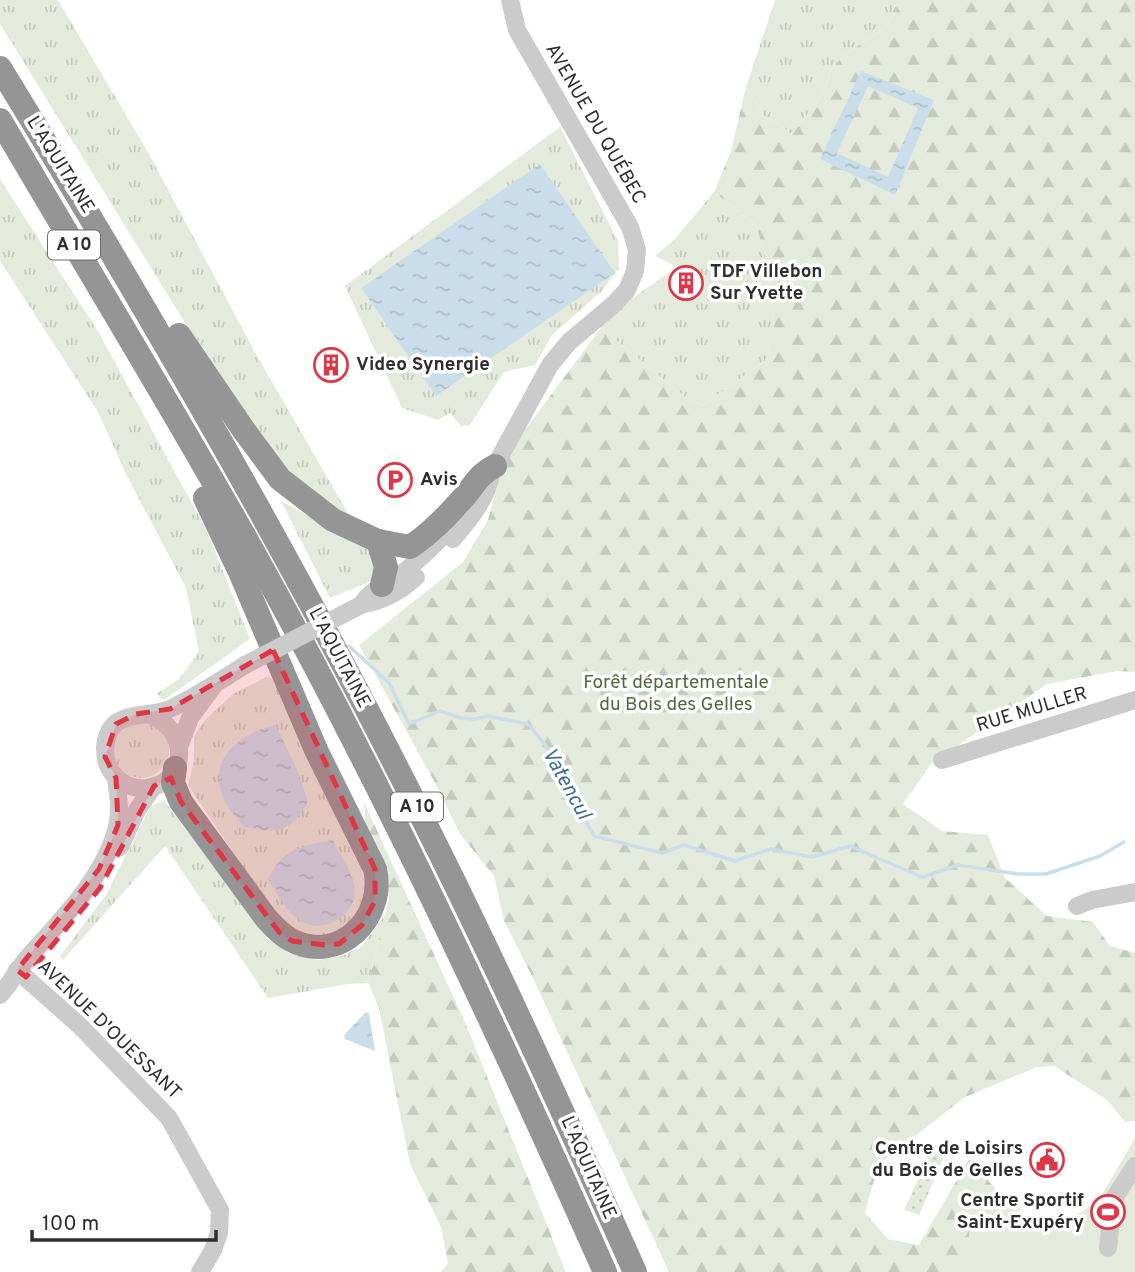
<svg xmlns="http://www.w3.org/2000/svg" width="1135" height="1272" viewBox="0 0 1135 1272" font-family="Overpass,sans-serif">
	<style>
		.grass { fill: url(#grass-tufts) }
		.forest { fill: url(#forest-firs) }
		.park { fill: url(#park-dots) }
		.pitch { fill: #e4ebdc }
		.water { fill: url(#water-ripples); fill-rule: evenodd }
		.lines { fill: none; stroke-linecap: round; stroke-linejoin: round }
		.stream { stroke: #c9deea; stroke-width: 3.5 }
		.minor { stroke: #cbcbcb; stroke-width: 18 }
		.highway { stroke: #959595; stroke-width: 24 }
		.minor-bridge { stroke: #cbcbcb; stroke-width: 18 }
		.marked { fill: #df3645; fill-opacity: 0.2; stroke: #df3645; stroke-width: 5; stroke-dasharray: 14 9; stroke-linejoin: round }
		.labels { text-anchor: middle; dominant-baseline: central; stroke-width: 7; stroke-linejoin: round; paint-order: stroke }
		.shield { fill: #fff; stroke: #6d6d6d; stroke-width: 2 }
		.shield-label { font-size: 18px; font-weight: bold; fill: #2e2e2e }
		.street-label { font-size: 19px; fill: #2e2e2e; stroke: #fff }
		.poi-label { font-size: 19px; font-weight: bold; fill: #2e2e2e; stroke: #fff; text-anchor: start }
		.park-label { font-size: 19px; fill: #52683d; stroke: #fff }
		.water-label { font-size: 21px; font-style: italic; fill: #3f708d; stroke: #fff }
	</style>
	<defs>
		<pattern id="grass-tufts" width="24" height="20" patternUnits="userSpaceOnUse" patternTransform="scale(1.75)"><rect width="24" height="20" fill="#e4ebdc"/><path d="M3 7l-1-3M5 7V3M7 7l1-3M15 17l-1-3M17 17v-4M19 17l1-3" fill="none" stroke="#c4cabd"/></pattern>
		<pattern id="forest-firs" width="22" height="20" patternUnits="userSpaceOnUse" patternTransform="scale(1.75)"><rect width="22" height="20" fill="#e4ebdc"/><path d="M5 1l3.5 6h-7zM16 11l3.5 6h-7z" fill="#c4cabd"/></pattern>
		<pattern id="park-dots" width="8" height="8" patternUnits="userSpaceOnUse" patternTransform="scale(1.75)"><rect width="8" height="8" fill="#e4ebdc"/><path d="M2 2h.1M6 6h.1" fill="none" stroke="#c4cabd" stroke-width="1.8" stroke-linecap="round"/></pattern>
		<pattern id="water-ripples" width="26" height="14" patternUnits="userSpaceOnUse" patternTransform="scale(1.75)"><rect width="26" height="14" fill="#c9deea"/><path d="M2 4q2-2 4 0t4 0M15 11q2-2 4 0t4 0" fill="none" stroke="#adbfc9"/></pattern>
	</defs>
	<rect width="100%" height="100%" fill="#fff"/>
	<g class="grass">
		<path d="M0,0h58l91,154 107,200 93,161c-41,-7 -77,-61 -102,-92l-247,-399z"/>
		<path d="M775,0h123c-3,36 -49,42 -66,69 -4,6 -4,15 -8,21 -10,16 -21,30 -32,45l-13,-11 -15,-8 -18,-29z"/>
		<path d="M560,127l58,114 1,27 -18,24 -49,43 -17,30 -31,7 -34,53 -9,1 -11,-13 -12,7 -36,-12 -57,-122z"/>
		<path d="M0,179l99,154 108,198 43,108 -86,61 -8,-6 23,-15 20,-27 -13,-64 -60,-114 -28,-62 -98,-151z"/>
		<path d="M714,192l42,33 12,40 6,66 -9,30 -63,45 -17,-9 -84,-69 1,-5 29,-24 46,-32 -22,-11 19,-16z"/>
		<path d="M281,501l87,47 7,13 1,18 -46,19z"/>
		<path d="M266,677l7,2 81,167 11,34v27l-28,31 -44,-3 -42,-56 -63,-94 6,-24v-24l10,-16 29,-27z"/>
		<circle cx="141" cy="750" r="28"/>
		<path d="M164,800l104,139 21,14 29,7 24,-4 20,-10 23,-31 -17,68 -20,1 -80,14 -103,-152 -102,114 -3,-4 46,-61 45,-89z"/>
	</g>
	<g class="forest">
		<path d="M898,0h237v672l-18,-1 -70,13 -116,80 -28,40 39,27 46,4 17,43 42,38 46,6 17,24 25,7v168l-10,1 -18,-22 -53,-34 -17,1 -72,30 -87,68 -13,48 23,26 31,6 50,-86 27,30 -19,83h-308l-139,-300 -26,-51 -10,-45 -34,-42 -25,-51 -76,-138 104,-83 25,-42 18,-65 95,-127 84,69 17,9 63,-45 9,-31 -6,-65 -12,-40 -42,-33 17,-41 15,-64 18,29 15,8 13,11c11,-15 23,-30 32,-45 4,-6 4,-15 8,-21 17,-27 63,-33 66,-69z"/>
		<path d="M364,802l101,220 101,250h-125l7,-9 -7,-36 -31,-63 -31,-156 -11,-25 21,-85 -5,-28 -19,-49z"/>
	</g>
	<path class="park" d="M934,1144l13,6 -28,65 -15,-5z"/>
	<path class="pitch" d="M1135,1138v134h-172l12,-75 43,-2 3,4 -2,26 41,3 40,-30z"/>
	<g class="water">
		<path d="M861,71l73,29 -39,95 -75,-36zM868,86l50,22 -30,69 -51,-24z"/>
		<path d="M540,164l75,109 -179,123 -75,-108z"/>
		<path d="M275,725l21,42 12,34c-16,31 -31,33 -64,26 -6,-8 -16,-18 -20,-27 -18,-42 15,-66 51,-75z"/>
		<path d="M333,840c6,14 18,30 21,44 7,29 -29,52 -53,37 -16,-10 -23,-26 -33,-42 16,-32 32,-32 65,-39z"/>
		<path d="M366,1012l3,2 6,37 -30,-12 -1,-4z"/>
	</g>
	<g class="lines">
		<g class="stream">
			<path d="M349,646l40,37 20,41 31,-13 21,7 14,1 13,-3 40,8 21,26 45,86 68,17 22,-8 51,16 36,-12 41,8 38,-11 72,31"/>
			<path d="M923,877l35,-12 60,9h28l54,-18 24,-14"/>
		</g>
		<g class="minor">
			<path d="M490,475l60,-110 19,-23 44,-37 14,-15 8,-19 2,-21 -7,-23 -113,-197 -7,-30"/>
			<path d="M453,539c15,-18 35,-41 38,-65"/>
			<path d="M364,604c19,-3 38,-14 52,-27"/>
			<path d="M361,605c11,-17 27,-22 43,-33 19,-15 35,-32 52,-49"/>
			<path d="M147,714c43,13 43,69 -1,74 -11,1 -22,-3 -30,-11 -8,-7 -11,-18 -11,-29 3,-42 42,-28 67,-40 15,-7 29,-16 43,-24"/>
			<path d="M179,747l11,-29 25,-34 30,-19"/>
			<path d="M942,760l193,-60"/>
			<path d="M120,847l17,-37 17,-24"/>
			<path d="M1077,906l15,-6 43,-8"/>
			<path d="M17,970l63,56 89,92 51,92 -1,23 -6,17 -13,22"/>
			<path d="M0,995c11,-12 18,-27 29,-39 34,-38 75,-79 88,-129 4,-16 1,-33 -1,-49"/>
			<path d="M1108,1248l5,-48 22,-34"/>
		</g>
		<g class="highway">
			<path d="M0,68c141,230 276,462 398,702 85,165 161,333 237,502"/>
			<path d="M0,120c85,145 173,288 255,435 129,233 242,474 350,717"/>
			<path d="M179,335l64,94 37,50 53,41 45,21 32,6c21,-14 37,-31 54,-50 12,-14 14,-22 31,-31"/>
			<path d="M378,541l8,26 -4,18"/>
			<path d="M175,768l-2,15 8,19 85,116c7,8 15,17 25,22 48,25 95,-22 84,-71l-58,-117 -77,-180 -35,-74"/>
		</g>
		<path class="minor-bridge" d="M245,665l116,-60"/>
	</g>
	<path class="marked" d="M273,650l102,219v32l-13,24 -23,19 -14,1 -33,-4 -13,-9 -98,-130 -10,-24 -17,8 -54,102 -74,89 -9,-7 82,-101 19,-44 -2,-47 -11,-21 11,-33 20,-10 34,-5z"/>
	<defs>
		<g id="building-ring" transform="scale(1.75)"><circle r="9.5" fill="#fff" stroke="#df3645" stroke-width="1.5"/><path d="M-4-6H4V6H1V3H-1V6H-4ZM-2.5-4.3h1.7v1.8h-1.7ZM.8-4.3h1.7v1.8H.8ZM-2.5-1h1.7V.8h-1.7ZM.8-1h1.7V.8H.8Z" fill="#df3645"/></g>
		<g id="parking-ring" transform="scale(1.75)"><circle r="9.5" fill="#fff" stroke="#df3645" stroke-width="1.5"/><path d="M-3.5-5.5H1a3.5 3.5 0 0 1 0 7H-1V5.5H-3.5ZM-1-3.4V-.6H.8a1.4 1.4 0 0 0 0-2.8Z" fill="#df3645"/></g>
		<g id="civic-ring" transform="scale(1.75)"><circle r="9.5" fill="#fff" stroke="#df3645" stroke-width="1.5"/><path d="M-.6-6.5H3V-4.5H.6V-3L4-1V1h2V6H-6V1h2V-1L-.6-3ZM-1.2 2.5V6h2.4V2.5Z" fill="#df3645"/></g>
		<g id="stadium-ring" transform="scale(1.75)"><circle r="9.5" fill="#fff" stroke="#df3645" stroke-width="1.5"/><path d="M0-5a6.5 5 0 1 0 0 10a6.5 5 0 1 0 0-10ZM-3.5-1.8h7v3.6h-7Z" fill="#df3645"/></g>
	</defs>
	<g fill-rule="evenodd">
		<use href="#building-ring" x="686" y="283"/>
		<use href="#building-ring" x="331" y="365"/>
		<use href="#parking-ring" x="395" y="480"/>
		<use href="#civic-ring" x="1047" y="1160"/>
		<use href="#stadium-ring" x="1108" y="1212"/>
	</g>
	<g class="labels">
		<g class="shield">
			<rect x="48" y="230.5" width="52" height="29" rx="5"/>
			<rect x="391" y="792.5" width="52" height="29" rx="5"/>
		</g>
		<g class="shield-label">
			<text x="74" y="245">A 10</text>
			<text x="417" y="807">A 10</text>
		</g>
		<g class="street-label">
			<text transform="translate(595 124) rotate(60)">AVENUE DU QUÉBEC</text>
			<text transform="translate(60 165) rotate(58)">L'AQUITAINE</text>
			<text transform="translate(339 658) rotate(62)">L'AQUITAINE</text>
			<text transform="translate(1032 710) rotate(-17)">RUE MULLER</text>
			<text transform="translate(109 1030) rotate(44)">AVENUE D'OUESSANT</text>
			<text transform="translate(588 1168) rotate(66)">L'AQUITAINE</text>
		</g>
		<g class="poi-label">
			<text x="710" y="272">TDF Villebon<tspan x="710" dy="22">Sur Yvette</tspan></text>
			<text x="356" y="365">Video Synergie</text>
			<text x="420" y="480">Avis</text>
			<text x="1023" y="1149" text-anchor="end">Centre de Loisirs<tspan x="1023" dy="22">du Bois de Gelles</tspan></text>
			<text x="1084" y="1201" text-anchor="end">Centre Sportif<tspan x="1084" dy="22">Saint-Exupéry</tspan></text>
		</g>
		<g class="park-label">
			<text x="676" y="683">Forêt départementale<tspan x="676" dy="22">du Bois des Gelles</tspan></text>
		</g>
		<g class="water-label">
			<text transform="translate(566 784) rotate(61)">Vatencul</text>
		</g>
	</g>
	<path d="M32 1230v10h184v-10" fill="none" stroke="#2e2e2e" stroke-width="3.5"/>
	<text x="42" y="1230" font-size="21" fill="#2e2e2e" stroke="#ffffff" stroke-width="5" paint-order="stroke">100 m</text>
</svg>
